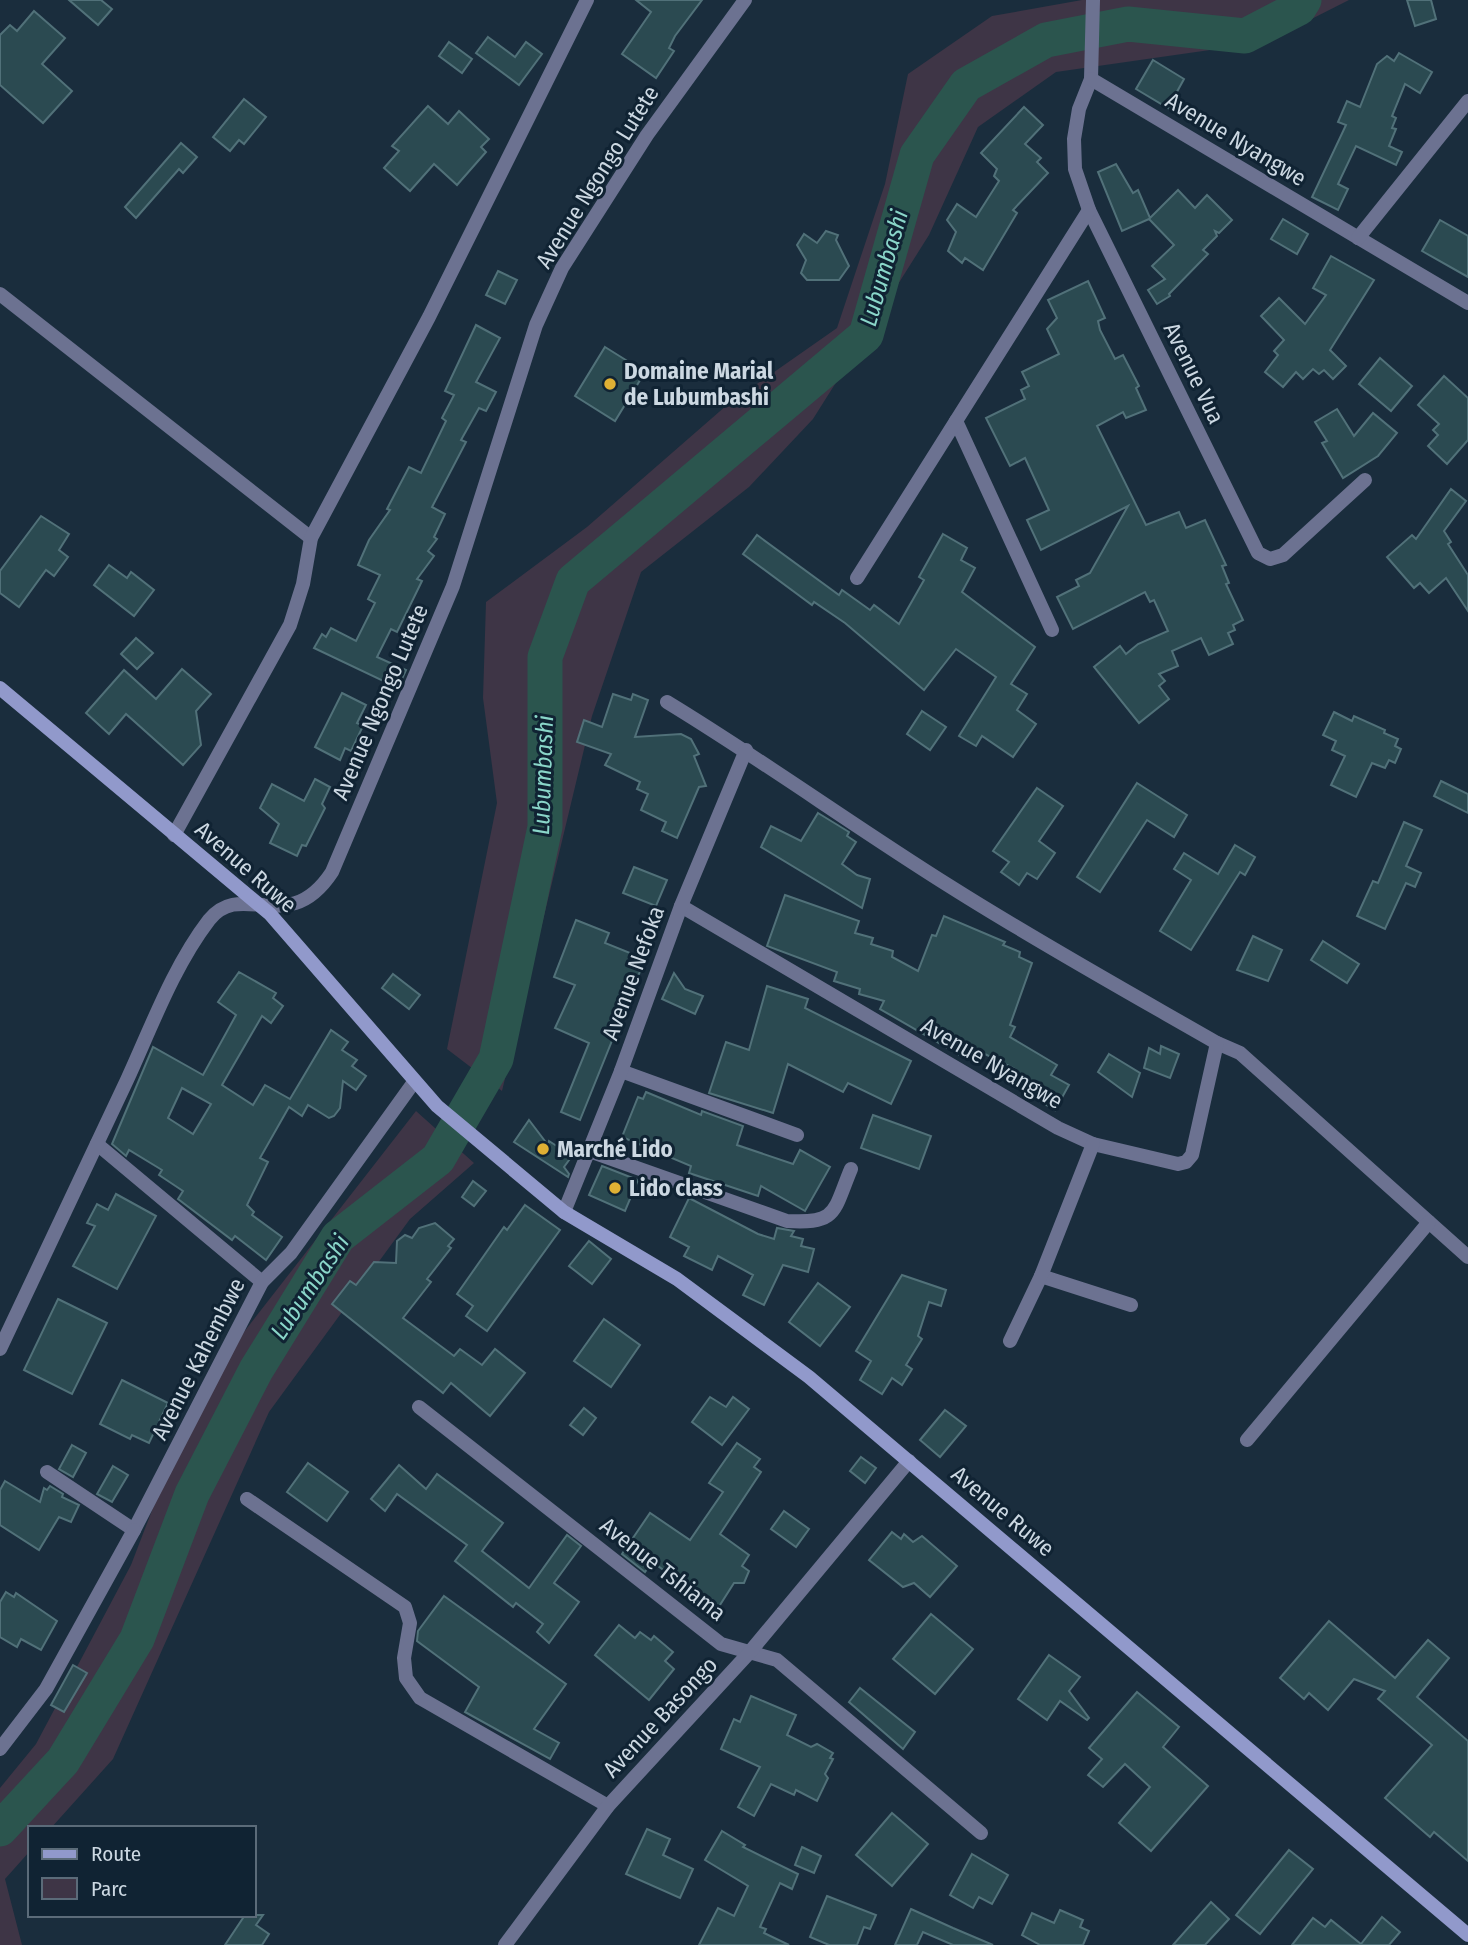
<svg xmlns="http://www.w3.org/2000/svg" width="1468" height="1945" viewBox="0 0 1468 1945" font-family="'Fira Sans Condensed',sans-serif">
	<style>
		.green { fill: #3e3546 }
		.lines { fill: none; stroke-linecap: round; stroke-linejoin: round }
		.river { stroke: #2b554e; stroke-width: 35 }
		.building { fill: #2b4a51; stroke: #517179; stroke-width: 2; fill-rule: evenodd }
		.street { stroke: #6c7291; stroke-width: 14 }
		.secondary { stroke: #9199cb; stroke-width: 14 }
		.poi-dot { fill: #dfb034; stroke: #102333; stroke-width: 2.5 }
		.labels { text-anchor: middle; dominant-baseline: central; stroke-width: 6; stroke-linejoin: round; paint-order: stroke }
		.street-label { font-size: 23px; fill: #ccd8e2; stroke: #102333 }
		.poi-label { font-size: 23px; font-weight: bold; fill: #ccd8e2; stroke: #102333; text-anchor: start }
		.water-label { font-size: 24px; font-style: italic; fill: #8ad6c9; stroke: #102333 }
	</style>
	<rect width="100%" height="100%" fill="#1a2d3d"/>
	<g class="green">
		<path d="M1082,0h267l-83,42 -210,30 -78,55 -49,108 -116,184 -64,68 -108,85 -49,144 -90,375 -55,-42 50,-246 -14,-105 3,-96 101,-75 140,-122 110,-77 48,-144 23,-110 84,-58z"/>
		<path d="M416,1111l58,52 -64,56 -141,193 -156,347 -62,69h-21v23l-25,28 17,66h-22v-157l36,-44 95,-179 67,-174z"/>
	</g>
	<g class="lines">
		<path class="river" d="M0,1829l63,-68 74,-122 55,-145 64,-124 82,-133 100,-78 58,-100 49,-232v-170l28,-76 293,-246 51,-180 49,-70 80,-45 82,-16 117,12 54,-28 5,-8"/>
	</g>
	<g class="building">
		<path d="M69,0h32l11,9 -14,16z"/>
		<path d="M636,0h66l-27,36 -6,12 5,3 -18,27 -34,-24 29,-42z"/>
		<path d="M1407,0h24l5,19 -21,7z"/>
		<path d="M34,11l31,27 -23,26 30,27 -29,32 -43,-38v-50l10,-10 7,6z"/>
		<path d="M488,37l27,20 11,-15 16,12 -23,31 -43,-32z"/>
		<path d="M449,42l23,17 -10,14 -23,-17z"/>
		<path d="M1399,53l33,19 -12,21 -15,-9 -13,32 4,2 -4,10 4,1 -7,17 13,6 -6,13 -40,-19 -18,38 10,5 -10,21 -26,-13 34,-72 -8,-3 9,-21 13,6 17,-43 10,-8 7,5z"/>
		<path d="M1153,60l31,19 -16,29 -32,-19z"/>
		<path d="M244,99l22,18 -22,27 -5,-4 -9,11 -17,-14z"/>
		<path d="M428,106l20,18 11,-13 30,28 -8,8 5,5 -29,33 -23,-21 -24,27 -26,-23 15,-17 -7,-5z"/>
		<path d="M1024,107l19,18 -18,19 16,14 -4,4 11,11 -35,37 4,3 -34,57 -18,-12 -3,5 -14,-12 8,-19 -9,-12 10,-16 19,13 23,-36 -5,-5 3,-7 -16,-16z"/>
		<path d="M181,143l16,14 -14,16 -4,-4 -43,49 -11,-11z"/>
		<path d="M1116,164l17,29 5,-3 12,28 28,-28 17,18 12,-13 25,25 -13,13 -4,-2 2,5 -14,14 5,4 -39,40 1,2 -13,8 -9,-14 17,-11 -13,-13 22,-21 -25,-26 -27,12 -24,-59z"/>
		<path d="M1283,219l25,15 -11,20 -26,-15z"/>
		<path d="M1440,220l28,16v41l-46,-26z"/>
		<path d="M826,231l12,4 -2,5 13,26 -10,14h-32l-6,-7 5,-13 -9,-15 7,-11 13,9z"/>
		<path d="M1331,256l43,24 -44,70 16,16 -13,13 -9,-9 -5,4 -6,-5 -10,10 -7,-7 -13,15 -18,-15 13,-17 -4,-4 10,-11 -23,-24 18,-18 26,26 21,-29 -13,-7z"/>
		<path d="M498,271l19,9 -12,24 -19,-9z"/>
		<path d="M1088,281l17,37 -7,3 2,9 15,29 8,-4 16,31 -3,2 10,22 -20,8 -3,-6 -26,14 49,99 33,-13 7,16 19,-8 21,45 -4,1 7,17 -3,1 17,36 -10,5 2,5 -7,3 5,11 -24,11 -8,-17 -29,13 6,15 -19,8 6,7 -6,5 10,13 -30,24 -45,-56 26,-21 6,8 12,-10 30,-13 -14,-31 -4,2 -5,-10 -72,37 -16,-32 22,-11 -3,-6 14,-7 38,-67 -87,44 -14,-30 22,-10 -24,-52 -15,8 -24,-48 39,-19 -4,-9 8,-4 -7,-14 37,-18 -12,-25 10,-11 -9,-18z"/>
		<path d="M476,325l24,13 -24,44 20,10 -10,19 -7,-3 -18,32 5,2 -34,65 13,7 -11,23 3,2 -9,12 6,5 -17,23 5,2 -25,51 -6,-3 -14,28 29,13 -8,18 -84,-40 8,-14 4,3 5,-9 25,13 19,-38 -7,-4 12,-24 -22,-10 11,-25 21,-30 -3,-1 22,-42 12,6 25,-52 -4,-3 12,-23 -9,-4z"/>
		<path d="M605,347l40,25 -30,49 -40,-25z"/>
		<path d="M1380,358l32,28 -21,25 -32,-27z"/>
		<path d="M1444,376l24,22v42l-21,24 -19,-18 10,-11 -5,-5 6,-6 -21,-19z"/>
		<path d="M1337,409l17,27 19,-23 24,20 -19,23 -35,22 -21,-35 5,-2 -12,-19z"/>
		<path d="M1451,489l15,12 -22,30 7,11 -3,2 20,31v36l-22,-33 -17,15 -9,-10 -6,5 -27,-31 25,-22 4,4z"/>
		<path d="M41,516l28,18 -10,16 9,7 -14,19 -8,-6 -27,37 -19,-14v-22z"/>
		<path d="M943,534l24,14 -6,12 14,8 -13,24 73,55 -24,37 16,10 -10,16 19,14 -23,33 -31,-21 -6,10 -17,-10 37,-59 -40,-28 -32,41 -79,-67 -31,-21 -2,3 -69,-51 14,-19 82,60 3,-5 28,20 4,-5 25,19 25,-44 -5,-3z"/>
		<path d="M109,565l18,13 4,-6 23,18 -20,26 -40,-31z"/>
		<path d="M136,638l17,15 -16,16 -16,-15z"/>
		<path d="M182,669l29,25 -15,17 5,34 -18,20 -57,-51 -17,20 -23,-21 38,-43 32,29z"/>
		<path d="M342,693l24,12 -9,18 6,3 -12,25 -6,-3 -5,12 -25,-13z"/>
		<path d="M613,694l18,6 2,-6 15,6 -13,37 46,-3 10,5 8,15 -5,2 12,30 -7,1 -22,51 -15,-7 4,-9 -25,-12 7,-16 -11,-5 3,-7 -35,-17 6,-11 -34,-12 7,-22 18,7z"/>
		<path d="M922,711l24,16 -16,23 -23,-16z"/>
		<path d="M1334,712l18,9 2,-5 31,14 -1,3 14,6 -3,7 6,3 -6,14 -6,-3 -4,8 -13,-5 -16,34 -25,-12 14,-29 -13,-6 4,-9 -13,-6z"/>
		<path d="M315,779l15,8 -8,17 3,4 -19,38 -4,-1 -5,11 -27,-13 9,-19 -19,-16 12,-24 32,17z"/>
		<path d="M1441,781l27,13v19l-34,-17z"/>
		<path d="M1137,783l50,32 -13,22 -27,-17 -47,72 -23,-15z"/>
		<path d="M1037,788l26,18 -24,35 16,12 -18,26 -10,-6 -8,12 -18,-13 8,-10 -16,-11z"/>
		<path d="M818,813l31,19 -2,4 9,6 -14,22 15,11 13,4 -8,29 -101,-61 10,-21 30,15z"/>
		<path d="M1404,822l18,8 -16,36 15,7 -6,14 -9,-4 -21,46 -28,-13 16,-35 5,2z"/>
		<path d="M1235,845l20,12 -10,18 -5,-3 -49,78 -31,-19 31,-51 -17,-11 10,-16 34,21z"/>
		<path d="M634,867l33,13 -11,26 -33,-13z"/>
		<path d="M785,895l74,26 -4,12 18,5 -2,6 22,7 -1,6 26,14 14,-36 4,1 8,-20 61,26 -2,3 17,7 -1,5 13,6 -22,62 5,2 -5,10 47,28 -6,10 18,10 -14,25 -29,-17 4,-6 -19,-11 4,-7 -44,-22 -6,11 -85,-49 4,-8 -25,-7 1,-5 -26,-8 3,-9 -70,-26z"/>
		<path d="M576,920l33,13 -4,10 40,16 -65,161 -19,-8 28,-69 -34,-15 20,-43 -21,-8z"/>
		<path d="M1253,936l29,14 -14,31 -31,-11z"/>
		<path d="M1323,941l36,23 -12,19 -36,-23z"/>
		<path d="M239,972l37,21 -3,5 10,8 -12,17 -9,-7 -40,69 31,20 12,-20 25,14 41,-69 17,12 -6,8 15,10 -5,6 14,10 -10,14 -13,-9 -3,27 -6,8 -5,2 -21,-13 -6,11 -13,-9 -29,51 8,4 -21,43 7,7 -2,3 30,22 -16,23 -31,-24 -3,4 -54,-41 5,-8 -24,-16 3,-5 -33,-20 -3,6 -14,-12 41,-97 50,28 33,-60 -18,-13zM182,1088l29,16 -18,30 -25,-16z"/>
		<path d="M674,973l11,16 18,7 -8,18 -33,-15z"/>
		<path d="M393,974l27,21 -11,14 -27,-21z"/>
		<path d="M767,986l41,13 -3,9 106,53 -20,43 -43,-21 -5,9 -55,-28 -15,49 -64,-20 17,-51 23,8z"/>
		<path d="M1161,1046l18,8 -9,24 -26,-10 5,-20 11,6z"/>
		<path d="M1109,1054l31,19 -8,24 -34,-25z"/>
		<path d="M646,1092l55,23 1,-4 41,15 -6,19 56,19 7,-14 30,17 -25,44 -44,-25 -3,10 -69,-23 2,-7 -69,-29 16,-40 5,2z"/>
		<path d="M873,1115l58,21 -12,33 -58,-21z"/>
		<path d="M529,1120l19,25 1,-4 23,15 -8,11 5,7 -1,3 -54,-35z"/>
		<path d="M602,1166l36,14 -13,31 -36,-16z"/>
		<path d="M473,1181l13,10 -12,15 -12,-9z"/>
		<path d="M116,1194l40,22 -39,73 -44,-23 22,-40 -8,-3 10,-19 11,6z"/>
		<path d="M689,1198l69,36 16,5 3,-11 17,3 -3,5 12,3 -2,7 13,3 -6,23 -25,-7 -19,40 -21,-10 10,-20 -35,-19 -6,14 -28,-14 5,-9 -19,-10z"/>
		<path d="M525,1205l35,25 -73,101 -21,-15 7,-10 -16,-12 47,-67 3,3z"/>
		<path d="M435,1223l19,16 -6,7 3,2 -24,31 4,3 -28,36 51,38 6,-7 22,16 13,-16 30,24 -35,43 -39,-33 -8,10 -111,-89 18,-23 6,4 18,-23 22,1 1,-22 8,-6 7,3 7,-10z"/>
		<path d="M589,1241l22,18 -19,25 -23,-18z"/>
		<path d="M902,1275l44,15 -5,16 -12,-4 -11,34 4,3 -16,26 6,4 -10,16 -10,-7 -10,16 -22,-14 11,-19 -15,-10z"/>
		<path d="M818,1283l32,24 -30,39 -31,-24z"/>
		<path d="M58,1299l49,24 -35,71 -48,-24z"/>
		<path d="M604,1319l36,26 -29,42 -37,-26z"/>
		<path d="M122,1380l46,23 -19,40 -17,-8 -2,4 -30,-15z"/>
		<path d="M710,1397l16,10 7,-10 16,12 -27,36 -30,-23z"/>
		<path d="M584,1408l12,10 -13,17 -13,-10z"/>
		<path d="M945,1410l21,16 -26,31 -20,-17z"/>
		<path d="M737,1443l23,16 -6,8 7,5 -41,62 29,21 -7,11 7,5 -5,12h-10l-16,25 -66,-46 -7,10 -23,-18 28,-41 40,27 33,-48 -14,-9z"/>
		<path d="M72,1445l14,8 -13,24 -14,-8z"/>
		<path d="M861,1457l15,11 -11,15 -15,-12z"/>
		<path d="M308,1463l40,29 -21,29 -40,-29z"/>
		<path d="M399,1465l27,24 11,-15 66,49 -21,28 47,37 38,-53 14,11 -27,37 25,19 -30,41 -12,-11 6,-8 -27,-21 -3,4 -58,-46 12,-16 -70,-51 -12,17 -14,-12z"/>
		<path d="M113,1466l15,9 -16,27 -15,-8z"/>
		<path d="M5,1481l35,21 4,-14 3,2 3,-4 13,8 -1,3 17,8 -8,17 -12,-5 -20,33 -39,-25v-35z"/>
		<path d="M784,1511l25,18 -13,18 -25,-18z"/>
		<path d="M892,1532l9,7 3,-5 9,8 9,-6 35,30 -27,31 -16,-14 -11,4 -34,-27z"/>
		<path d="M6,1592l8,5 2,-4 41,28 -16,29 -20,-11 -4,8 -17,-10v-35z"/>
		<path d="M444,1596l122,88 -32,45 25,14 -9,16 -85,-47 14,-25 -62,-46 1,-10z"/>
		<path d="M931,1614l42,35 -38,45 -42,-35z"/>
		<path d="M1329,1621l66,57 33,-38 21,18 -32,39 51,44v120l-34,-29 -4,5 -45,-39 47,-53 -54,-46 7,-8 -31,-12 -26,31 -19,-17 -5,6 -24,-21z"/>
		<path d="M619,1625l16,13 5,-6 11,8 3,-4 19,16 -8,9 9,8 -25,31 -54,-45z"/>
		<path d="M1049,1655l31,22 -11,14 20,27 -2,2 -27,-19 -13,19 -29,-21z"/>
		<path d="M73,1665l14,8 -23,39 -13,-7z"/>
		<path d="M860,1688l55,44 -12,17 -54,-47z"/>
		<path d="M1137,1692l42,35 -16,20 45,39 -57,65 -32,-28 31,-36 -25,-23 -22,23 -15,-12 14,-16 -13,-11z"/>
		<path d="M751,1696l45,19 -9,20 24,12 6,-3 16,9 -3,5 3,1 -8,15 3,4 -11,23 -21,-11 -2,5 -23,-11 -17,32 -16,-9 22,-40 -39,-18 13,-30 6,3z"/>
		<path d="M892,1813l36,31 -36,42 -36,-31z"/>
		<path d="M647,1829l23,10 -7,16 30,14 -13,29 -54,-24z"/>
		<path d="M722,1831l23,14 -2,2 55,27 -6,15 -12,-6 -20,44 6,2 -2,4 25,12h-90l19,-37 16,8 14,-30 -43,-26z"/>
		<path d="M802,1847l19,9 -7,17 -19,-8z"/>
		<path d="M1289,1850l24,19 -53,65 -24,-19z"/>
		<path d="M972,1854l36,21 -16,29 -13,-7 -6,11 -23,-13z"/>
		<path d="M827,1896l49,19 -6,14 -6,-2 -7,18h-28l-19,-8z"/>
		<path d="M1211,1902l18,17 -24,26h-32z"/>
		<path d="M911,1909l42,19 40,17h-40l-30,-13 -6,13h-22z"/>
		<path d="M1060,1910l23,10 -3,7 9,4 -6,14h-43l-18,-10 10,-22 22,10z"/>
		<path d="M245,1915h18l-7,10 13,9 -7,11h-37z"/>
		<path d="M1382,1917l18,15 -11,13h-97l21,-27 12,9 6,-7 30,24z"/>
	</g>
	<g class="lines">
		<g class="street">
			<path d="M1093,0l-2,79 -12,30 -5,30 1,30 14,41 169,343 12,6 13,-4 82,-75"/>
			<path d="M1091,79l377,224"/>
			<path d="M1358,238l110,-137"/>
			<path d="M0,294l311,244"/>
			<path d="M956,421l96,209"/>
			<path d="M857,578l232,-368"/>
			<path d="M667,702c97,59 188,125 284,185 87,55 177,105 266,156l23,10 228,204"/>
			<path d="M174,835l116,-210 13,-41 8,-46 118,-221 158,-317"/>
			<path d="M681,906l377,222 35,16 85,20 8,-2 6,-7 25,-112"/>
			<path d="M621,1071l176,64"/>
			<path d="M97,1144l165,138"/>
			<path d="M589,1151l198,70c51,3 46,-9 64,-52"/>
			<path d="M564,1212l57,-141 60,-165 65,-156"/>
			<path d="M1041,1276l90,29"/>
			<path d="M1010,1341l31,-65 52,-132"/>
			<path d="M0,1349c42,-90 85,-179 127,-269 24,-52 46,-113 82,-160 33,-42 79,19 123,-48l121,-286 83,-261 26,-57 85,-133 98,-135"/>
			<path d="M419,1407l302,237 56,16 204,173"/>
			<path d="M1247,1440l182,-218"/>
			<path d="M47,1472l87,58 128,-248 29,-29 123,-171"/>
			<path d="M247,1499l158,108 5,16 -6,35 2,20 14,20 188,108"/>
			<path d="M0,1749l46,-60 88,-159"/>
			<path d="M505,1945l103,-139 141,-153 160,-192"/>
		</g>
		<path class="secondary" d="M0,688l270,226 167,192 127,106 113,67 132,98 659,558"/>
	</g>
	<g class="poi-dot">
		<circle cx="610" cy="384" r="7"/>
		<circle cx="543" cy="1149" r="7"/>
		<circle cx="615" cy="1188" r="7"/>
	</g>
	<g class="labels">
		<g class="street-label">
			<text transform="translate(1236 139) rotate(31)">Avenue Nyangwe</text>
			<text transform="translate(597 177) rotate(-58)">Avenue Ngongo Lutete</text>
			<text transform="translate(1194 373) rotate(64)">Avenue Vua</text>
			<text transform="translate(380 702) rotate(-67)">Avenue Ngongo Lutete</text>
			<text transform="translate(246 867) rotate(41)">Avenue Ruwe</text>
			<text transform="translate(633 973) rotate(-70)">Avenue Nefoka</text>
			<text transform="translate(992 1063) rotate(30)">Avenue Nyangwe</text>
			<text transform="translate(198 1359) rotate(-63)">Avenue Kahembwe</text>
			<text transform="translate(1003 1511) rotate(40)">Avenue Ruwe</text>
			<text transform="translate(663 1569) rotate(38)">Avenue Tshiama</text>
			<text transform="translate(660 1717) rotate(-47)">Avenue Basongo</text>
		</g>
		<g class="poi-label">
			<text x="624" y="371">Domaine Marial<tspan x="624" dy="26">de Lubumbashi</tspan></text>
			<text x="557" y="1149">Marché Lido</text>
			<text x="629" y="1188">Lido class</text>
		</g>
		<g class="water-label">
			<text transform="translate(884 268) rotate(-74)">Lubumbashi</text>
			<text transform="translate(543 775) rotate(-88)">Lubumbashi</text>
			<text transform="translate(310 1287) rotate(-56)">Lubumbashi</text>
		</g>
	</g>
	<rect x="28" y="1826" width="228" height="91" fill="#102333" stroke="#5b6b79" stroke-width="2"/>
	<rect x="42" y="1849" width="35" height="10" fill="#9199cb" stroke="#5b6b79" stroke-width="2"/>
	<text x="91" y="1861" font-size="21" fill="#ccd8e2">Route</text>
	<rect x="42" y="1878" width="35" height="21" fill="#3e3546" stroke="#5b6b79" stroke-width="2"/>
	<text x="91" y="1896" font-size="21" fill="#ccd8e2">Parc</text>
</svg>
